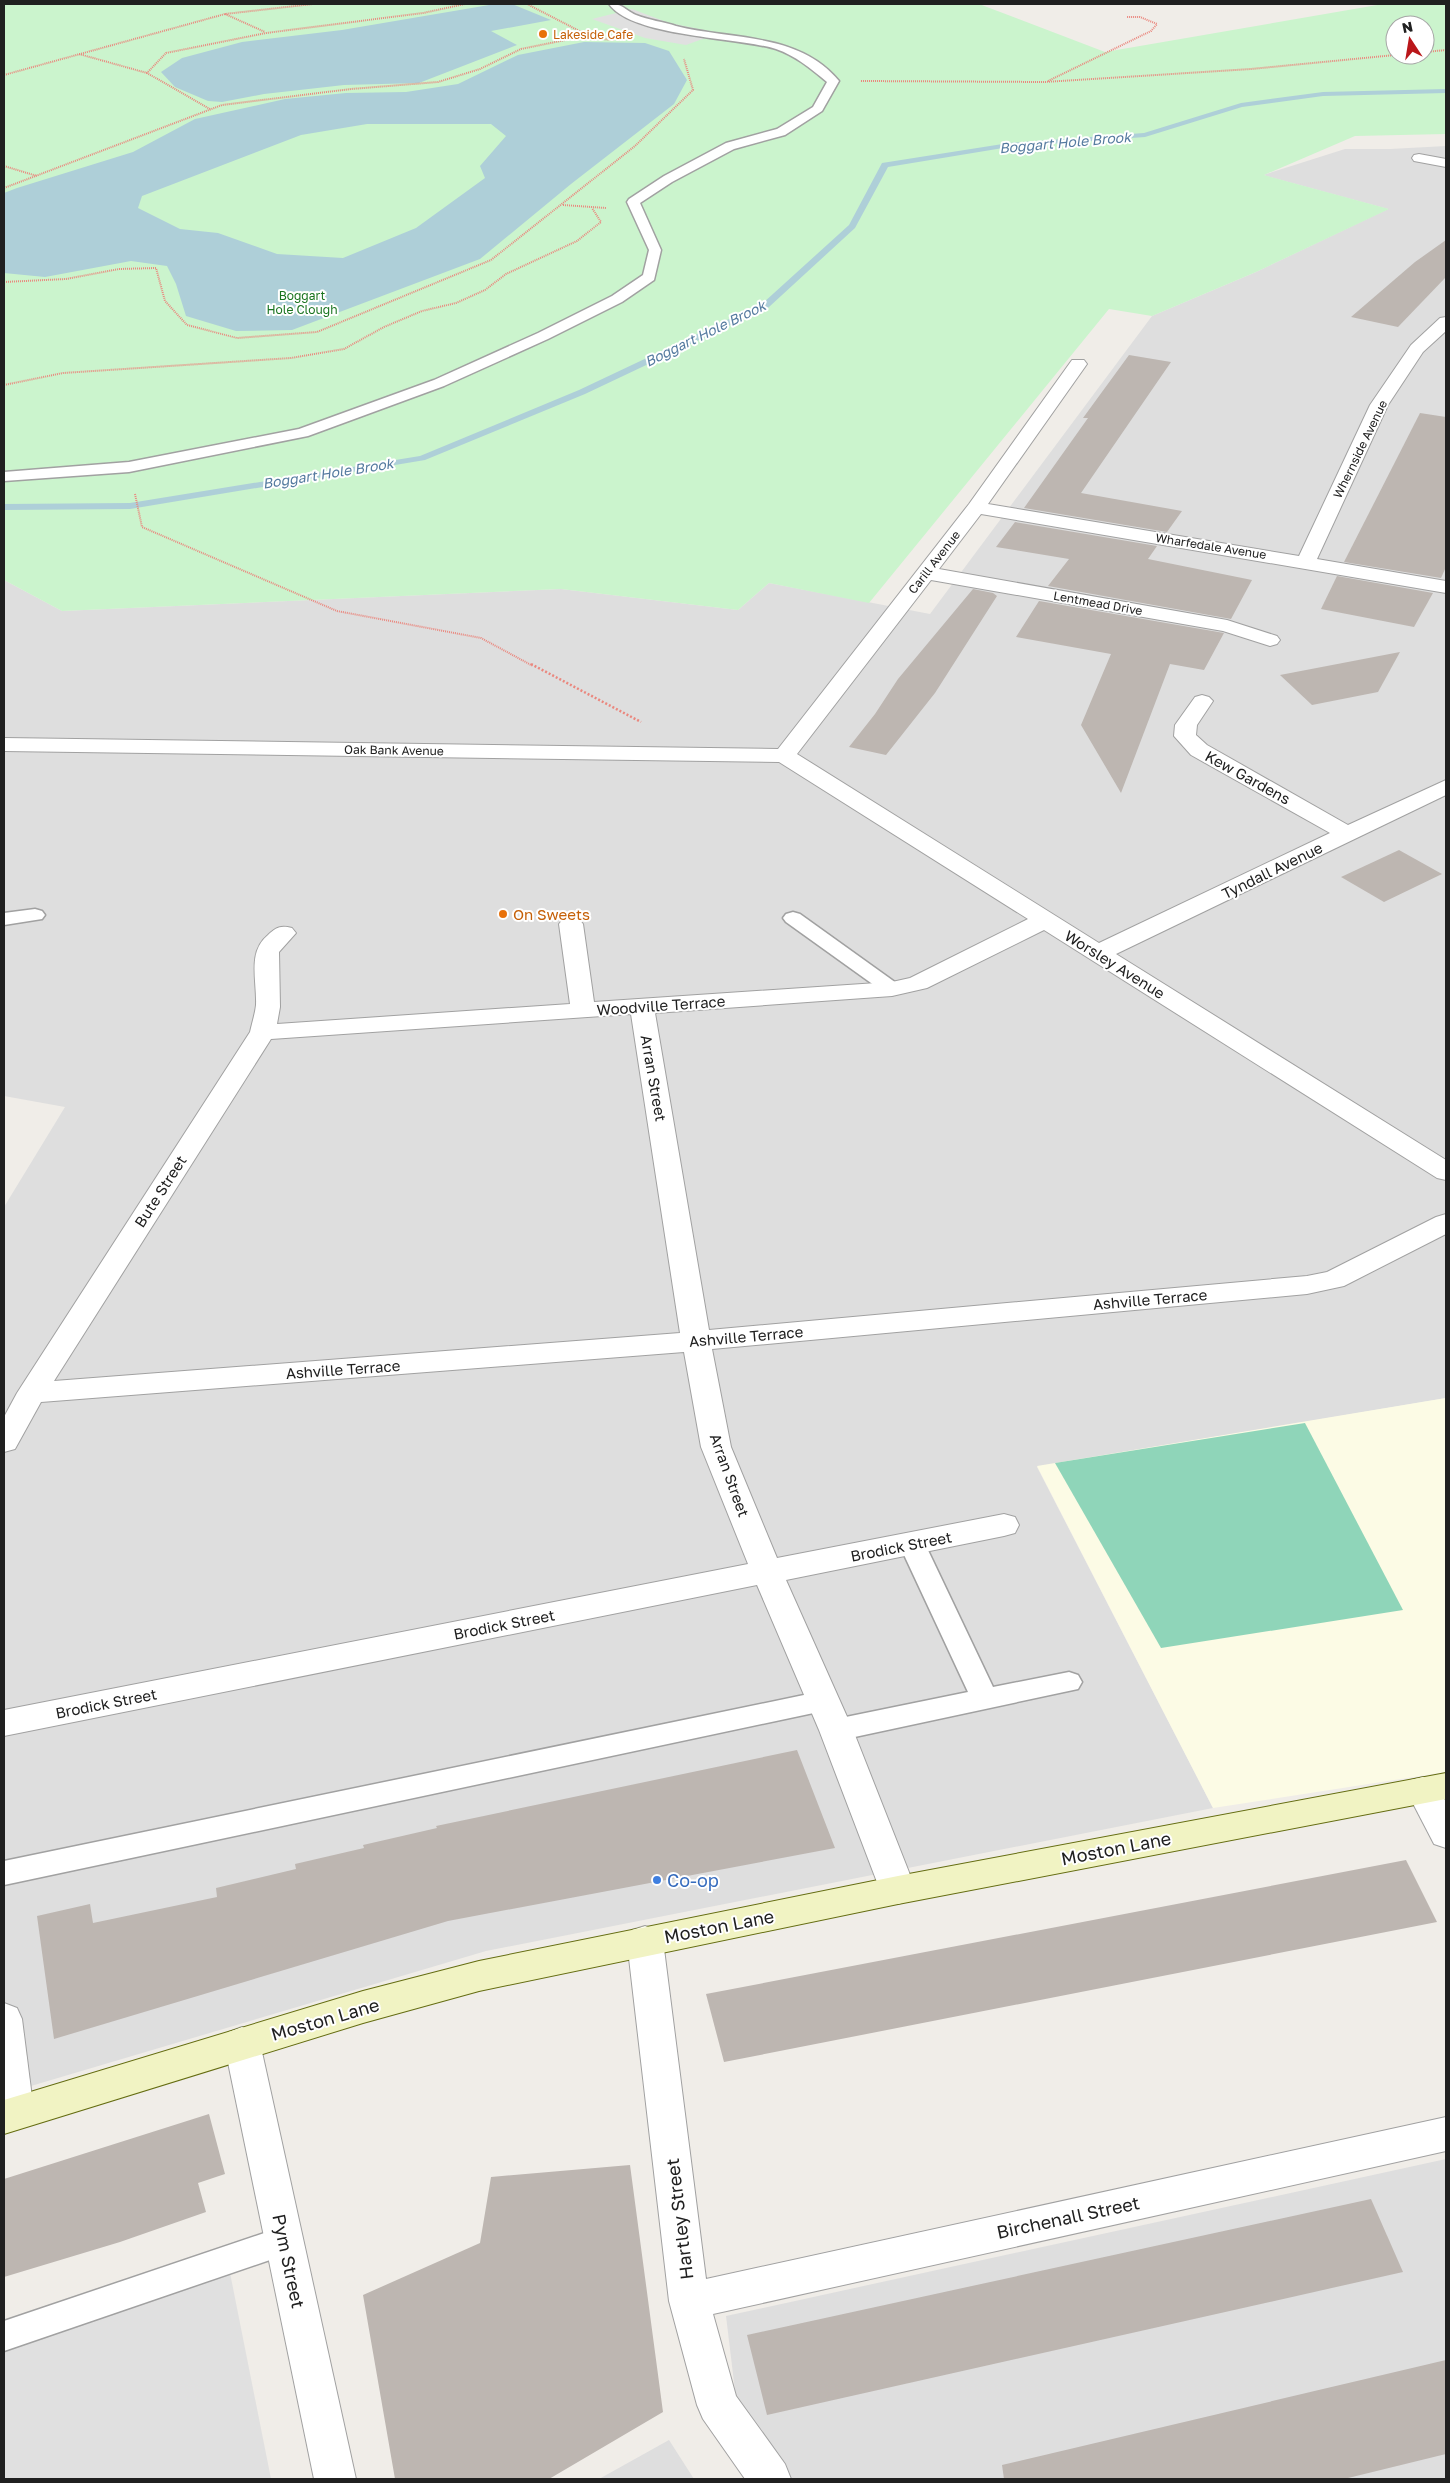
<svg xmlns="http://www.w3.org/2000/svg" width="1450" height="2483" viewBox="0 0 1450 2483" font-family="'Golos Text',sans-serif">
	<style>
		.residential { fill: #dedede }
		.education { fill: #fcfbe5 }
		.park { fill: #cbf4cd; fill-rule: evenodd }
		.pitch { fill: #8fd5b9 }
		.parking { fill: #e0e0e0 }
		.water { fill: #aecfd8; fill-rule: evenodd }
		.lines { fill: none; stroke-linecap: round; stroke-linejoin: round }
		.stream { fill: #aecfd8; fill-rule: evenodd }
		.building { fill: #bdb6b1 }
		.lane-casing { stroke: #a1a1a1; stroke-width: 3 }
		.street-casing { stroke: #a1a1a1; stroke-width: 2 }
		.secondary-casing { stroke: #656d12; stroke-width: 2 }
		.path-far1 { stroke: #ea877e; stroke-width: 2; stroke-dasharray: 1 1; stroke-linecap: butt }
		.path { stroke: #ea877e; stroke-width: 2.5; stroke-dasharray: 2 2; stroke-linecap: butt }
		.lane { fill: #fff; fill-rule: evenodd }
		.street { fill: #fff; fill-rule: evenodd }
		.secondary { fill: #f1f3c3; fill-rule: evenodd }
		.food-dot { fill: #e8710a; stroke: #fff; stroke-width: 2 }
		.shop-dot { fill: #3f7fe0; stroke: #fff; stroke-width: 2 }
		.labels { text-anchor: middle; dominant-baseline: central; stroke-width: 4; stroke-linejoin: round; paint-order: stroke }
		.far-food-label { font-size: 12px; fill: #c56008; stroke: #fff; text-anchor: start }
		.far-park-label { font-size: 12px; fill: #19741f; stroke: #fff }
		.far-street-label { font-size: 12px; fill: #202020; stroke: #fff }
		.far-water-label { font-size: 14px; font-style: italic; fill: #547a9f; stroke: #fff }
		.street-label { font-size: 15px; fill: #202020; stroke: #fff }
		.food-label { font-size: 15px; fill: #c56008; stroke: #fff; text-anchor: start }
		.near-street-label { font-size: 18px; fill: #202020; stroke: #fff }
		.near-shop-label { font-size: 18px; fill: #366cbe; stroke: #fff; text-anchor: start }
	</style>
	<rect width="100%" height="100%" fill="#f0ede8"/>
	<g class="residential">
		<path d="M1446,146v1252l-409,69 176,341 -727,143 -482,143v-887l61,-100 -61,-11v-516l58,31 499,-22 177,21 31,-27 161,31 222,-298 104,-44 132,-63 -125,-34 82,-26h45z"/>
		<path d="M1446,2159v320h-655l-55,-80 -10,-83z"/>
		<path d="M669,2440l25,39h-95z"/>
	</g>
	<path class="education" d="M1446,1398v374l-233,36 -176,-342z"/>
	<path class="park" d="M4,4h975l126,48 278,-48h63v130l-91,2 -91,39 125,34 -133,63 -104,44 -43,-7 -240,294 -100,-20 -31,27 -177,-21 -499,22 -58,-31zM1395,25h30v30h-30z"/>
	<path class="pitch" d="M1305,1423l98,187 -242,38 -106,-185z"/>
	<g class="parking">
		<path d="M632,9l37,14 50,10 -33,12 -41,-7 -53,-19z"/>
		<path d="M230,2273l41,206h-266l-1,-129z"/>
	</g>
	<g class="water">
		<path d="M495,4h17l39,16 -60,11 26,14 -98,38 -75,2 -80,9 -42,8 -14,-1 -33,-14 -14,-15 21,-14 60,-16 100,-12z"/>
		<path d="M584,42l61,1 24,8 18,29 -13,24 -103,80 -91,75 -188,71 -56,1 -50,-15 -10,-32 -9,-18 -36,-5 -86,16 -41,-4v-80l13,-5 116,-36 62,-33 90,-20 61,-6 60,-1 52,-8 60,-29zM367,124h124l15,12 -26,30 5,12 -69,50 -73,30 -66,-4 -59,-21 -38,-4 -42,-21 4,-12 159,-61z"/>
	</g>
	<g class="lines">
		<path class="stream" d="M1446,89v4l-123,3 -81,11 -97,30 -136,10 -121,20 -33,61 -86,79 -184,87 -160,66 -295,49 -126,1v-6l126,-1 290,-47 159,-66 184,-87 86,-78 33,-62 127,-20 135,-10 97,-30 82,-11z"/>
	</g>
	<g class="building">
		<path d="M1446,240v37l-48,50 -47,-10 64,-55z"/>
		<path d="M1129,355l42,7 -90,131 101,18 -15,21 -143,-24 64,-90h-5z"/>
		<path d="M1420,413l26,4v150l-5,11 -97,-16z"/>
		<path d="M1015,522l142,24 -9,13 104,21 -21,39 -183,-33 21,-27 -73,-12z"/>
		<path d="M1337,576l96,17 -19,34 -93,-18z"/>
		<path d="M973,589l20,4 4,3 -62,97 -49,62 -37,-8 26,-33 23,-35z"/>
		<path d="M1039,601l185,32 -20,37 -34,-6 -49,129 -40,-68 30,-71 -95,-17z"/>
		<path d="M1400,652l-22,40 -66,13 -32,-30z"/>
		<path d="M1399,850l43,24 -58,28 -43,-25z"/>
		<path d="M797,1750l38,98 -387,73 -394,118 -17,-123 53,-12 3,19 124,-26 -1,-9 80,-19 -1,-5 69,-16 -1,-3 74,-17 -1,-2z"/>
		<path d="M1406,1860l31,62 -713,140 -18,-68z"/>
		<path d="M209,2114l16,60 -27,9 8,29 -86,30 -116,35v-98z"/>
		<path d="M630,2165l33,247 -114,67h-154l-32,-184 117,-52 11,-66z"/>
		<path d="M1371,2199l32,73 -636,143 -20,-80z"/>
		<path d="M1446,2360v94l-102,25h-340l-2,-14z"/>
	</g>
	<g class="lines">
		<g class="lane-casing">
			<g id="lane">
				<path d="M609,4c15,0 14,5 27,11 12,5 28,7 40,11 55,14 123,6 163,55l-17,30 -37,24 -51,14 -62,33 -32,21 21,47 -7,30 -32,22 -74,37 -104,47 -136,50 -179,36 -125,9v-9l125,-10 170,-33 135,-49 104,-47 74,-37 31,-21 6,-25 -22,-48 2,-3 35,-23 62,-33 51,-14 36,-22 14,-25c-17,-14 -31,-26 -51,-33 -39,-12 -144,-12 -167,-45z"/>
				<path d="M35,909l7,2 3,4 -3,4 -38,6v-12z"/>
				<path d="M793,912l7,2 99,71 3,4 -3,4 -7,2 -7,-2 -99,-71 -3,-4 3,-4z"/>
				<path d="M912,1535l9,2 4,7 68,143 76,-15 9,3 4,7 -4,7 -242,52 -10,-4 -4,-7 4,-7 10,-4 132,-27 -69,-148 4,-7z"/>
				<path d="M823,1691l10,3 3,7 -3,7 -10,3 -819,174v-24z"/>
				<path d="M285,2226l11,5 5,10 -5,10 -292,100v-30z"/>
			</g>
		</g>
		<g class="street-casing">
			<g id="street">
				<path d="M1419,154l27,5v8l-32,-6 -2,-3 2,-3z"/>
				<path d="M1446,317v14l-23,21 -35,53 -71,154 129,22v12l-465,-79 -42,55 288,51 50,16 3,4 -3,4 -7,2 -47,-15 -292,-51 -134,174 302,189 231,-110 -139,-78 -17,-19 1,-11 20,-28 7,-2 7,2 4,4 -16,24 -1,10 11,10 141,80 98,-45v15l-330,159 330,206v20l-9,-2 -393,-248 -117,58 -35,8 -237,17 54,317 598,-54 20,-4 109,-55 10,-3v20l-102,52 -37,8 -595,55 19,98 46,111 227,-44 11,3 4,8 -4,8 -11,3 -218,44 67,150 63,160 -6,10 -12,4 -12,-4 -6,-10 -61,-160 -62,-145 -753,151v-26l744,-146 -47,-117 -17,-95 -643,50 -26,47 -11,3v-35l13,-24 233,-361c2,-9 5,-18 6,-27 1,-25 -9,-53 12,-70 8,-8 13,-10 24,-7l4,5 -17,19 1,55 -3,17 293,-20 -11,-80 4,-5 8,-2 8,2 4,5 11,78 298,-20 18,-4 118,-59 -249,-157 -775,-11v-13l774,11 191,-245 103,-144h12l3,4 -99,140 311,52 71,-151 41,-60 29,-27zM631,1014l49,319 -626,48 217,-342z"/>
				<path d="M1423,1777l12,3 11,22v46l-12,-4 -28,-54 5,-10z"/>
				<path d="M645,1926l13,4 5,11 43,338 740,-162v34l-733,163 23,82 49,68 6,15h-46l-42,-60 -6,-14 -28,-104 -42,-360 5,-11z"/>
				<path d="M4,2003l13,5 5,11 12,94 -6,12 -13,5 -11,-4z"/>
				<path d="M242,2027l13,5 5,11 96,436h-42l-90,-436 5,-11z"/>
			</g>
		</g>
		<g class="secondary-casing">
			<path id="secondary" d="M1446,1773v26l-548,105 -419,87 -116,32 -359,111v-34l359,-109 116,-30 419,-85z"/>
		</g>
		<g class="path-far1">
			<path d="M527,4l66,34"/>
			<path d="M225,14l40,18"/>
			<path d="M1425,52l21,-2"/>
			<path d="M79,54l68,19"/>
			<path d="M4,75l221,-61 88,-10"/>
			<path d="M861,81l184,1 206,-13 144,-14"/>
			<path d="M1048,81l103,-50 6,-7 -17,-7h-13"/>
			<path d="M210,109l-63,-36 19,-20 100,-20 157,-20 42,-9"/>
			<path d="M4,166l33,10"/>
			<path d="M4,188l218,-83 129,-16 87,-7 42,-13 41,-20 59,-12 34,3"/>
			<path d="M563,205l43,3"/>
			<path d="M4,282l62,-3 53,-10 37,-1 9,33 22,24 50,13 80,-6 174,-72 144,-114 58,-56 -9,-31"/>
			<path d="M4,385l59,-12 228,-15 53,-9 40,-22 38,-16 34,-8 29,-13 21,-16 71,-33 24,-19 -9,-14"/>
			<path d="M135,494l7,33 195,84 144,27 52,28"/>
		</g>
		<path class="path" d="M531,664l110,58"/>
		<use href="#lane" class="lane"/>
		<use href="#street" class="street"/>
		<use href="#secondary" class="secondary"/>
	</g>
	<g class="food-dot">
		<circle cx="543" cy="34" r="5"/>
		<circle cx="503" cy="914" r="5"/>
	</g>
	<circle class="shop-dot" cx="657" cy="1880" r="5"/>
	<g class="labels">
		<g class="far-food-label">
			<text x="553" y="34">Lakeside Cafe</text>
		</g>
		<g class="far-park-label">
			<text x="302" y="295">Boggart<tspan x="302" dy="14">Hole Clough</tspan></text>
		</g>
		<g class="far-street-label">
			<text transform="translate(1360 449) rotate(-64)">Whernside Avenue</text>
			<text transform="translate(1211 546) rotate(9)">Wharfedale Avenue</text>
			<text transform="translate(934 562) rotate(-52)">Carill Avenue</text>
			<text transform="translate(1098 603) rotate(10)">Lentmead Drive</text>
			<text transform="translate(394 750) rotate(1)">Oak Bank Avenue</text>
		</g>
		<g class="far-water-label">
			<text transform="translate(1065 142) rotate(-5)">Boggart Hole Brook</text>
			<text transform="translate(705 333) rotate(-26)">Boggart Hole Brook</text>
			<text transform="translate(328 473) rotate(-9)">Boggart Hole Brook</text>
		</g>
		<g class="street-label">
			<text transform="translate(1248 777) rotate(29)">Kew Gardens</text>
			<text transform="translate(1272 870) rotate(-26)">Tyndall Avenue</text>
			<text transform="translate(1115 964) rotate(32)">Worsley Avenue</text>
			<text transform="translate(661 1005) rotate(-4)">Woodville Terrace</text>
			<text transform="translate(654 1078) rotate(80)">Arran Street</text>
			<text transform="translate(160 1191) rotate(-57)">Bute Street</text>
			<text transform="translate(1150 1299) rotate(-5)">Ashville Terrace</text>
			<text transform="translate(746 1336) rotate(-5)">Ashville Terrace</text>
			<text transform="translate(343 1369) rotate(-4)">Ashville Terrace</text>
			<text transform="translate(730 1475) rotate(70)">Arran Street</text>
			<text transform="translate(901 1546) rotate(-11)">Brodick Street</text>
			<text transform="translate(504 1624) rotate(-11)">Brodick Street</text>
			<text transform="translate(106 1703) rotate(-11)">Brodick Street</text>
		</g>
		<g class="food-label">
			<text x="513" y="914">On Sweets</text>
		</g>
		<g class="near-street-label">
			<text transform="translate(1116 1848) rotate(-11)">Moston Lane</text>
			<text transform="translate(719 1926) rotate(-11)">Moston Lane</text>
			<text transform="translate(325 2019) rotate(-16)">Moston Lane</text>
			<text transform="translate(1068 2217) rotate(-12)">Birchenall Street</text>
			<text transform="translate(679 2219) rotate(-97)">Hartley Street</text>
			<text transform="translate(289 2261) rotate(78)">Pym Street</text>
		</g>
		<g class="near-shop-label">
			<text x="667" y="1880">Co-op</text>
		</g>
	</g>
	<rect width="1450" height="2483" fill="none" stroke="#202020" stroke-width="10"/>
	<g transform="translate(1410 40) rotate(348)"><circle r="24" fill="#ffffff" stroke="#a6a6a6"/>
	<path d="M0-4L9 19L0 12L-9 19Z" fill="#ba171a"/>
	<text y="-8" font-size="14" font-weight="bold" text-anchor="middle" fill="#202020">N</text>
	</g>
</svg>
